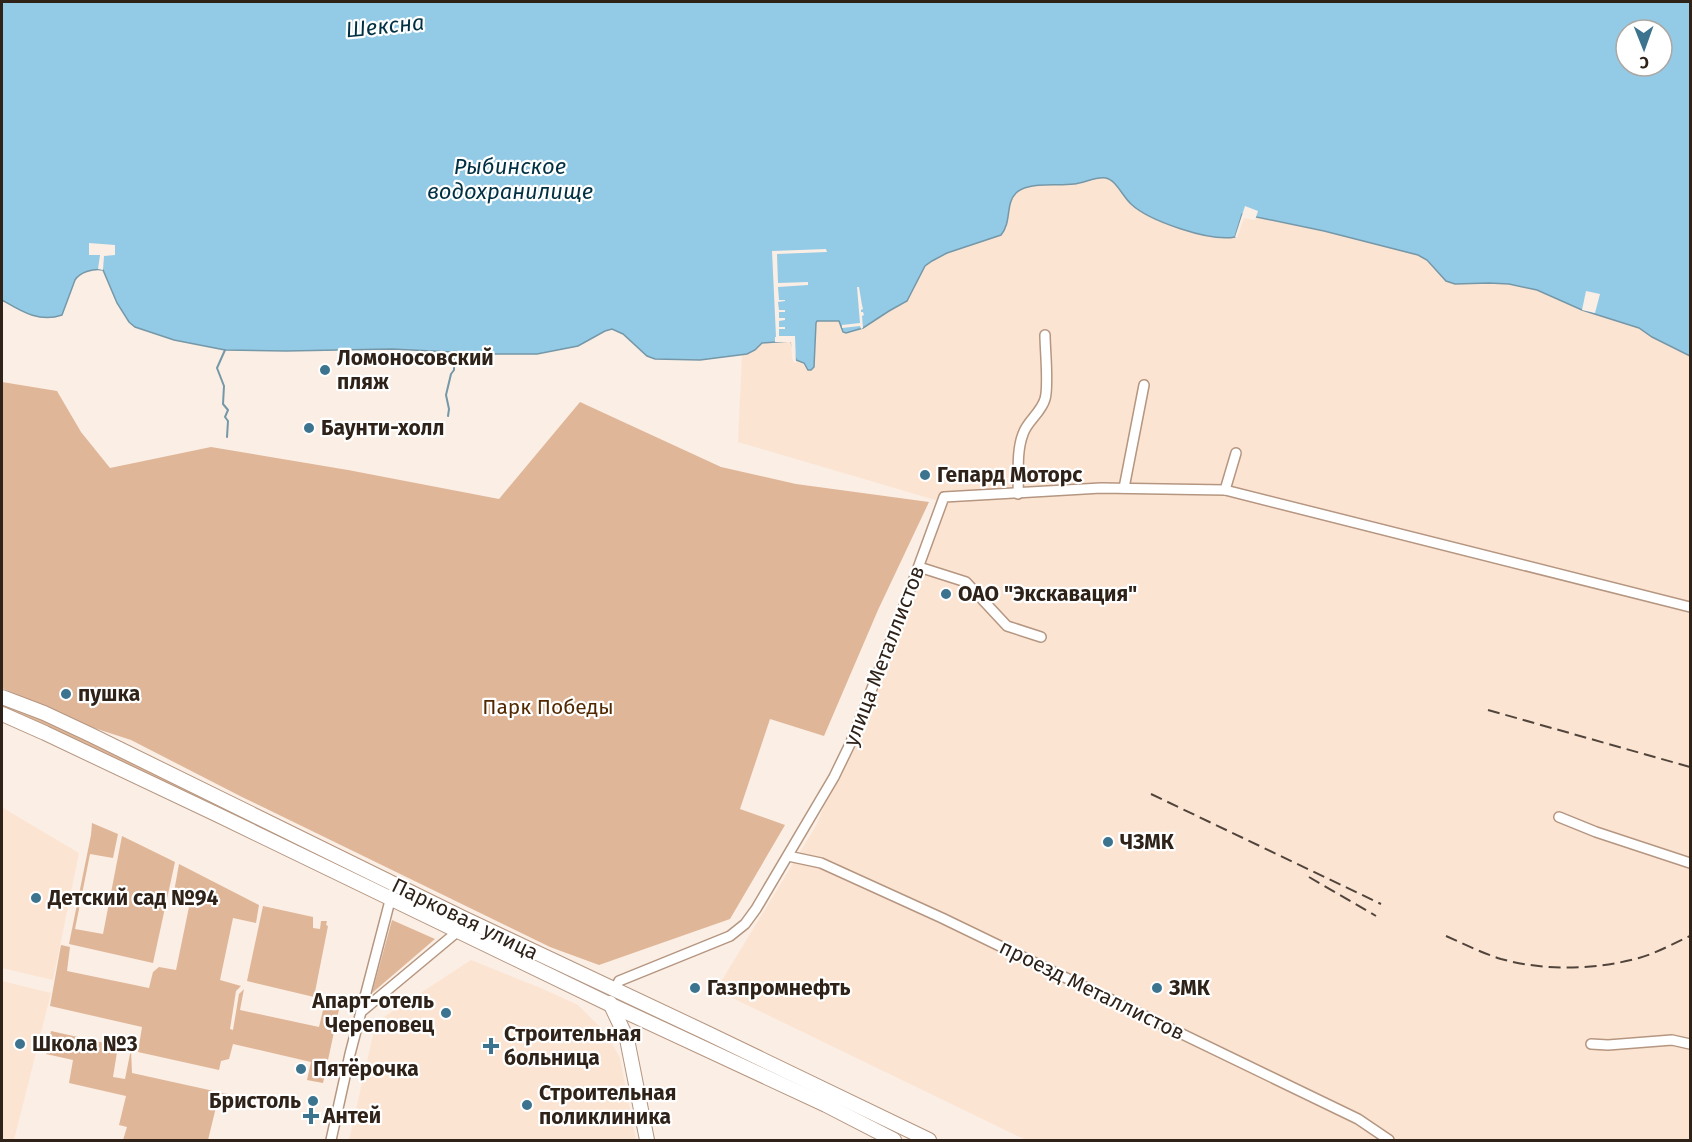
<svg xmlns="http://www.w3.org/2000/svg" width="1692" height="1142" viewBox="0 0 1692 1142" font-family="'Fira Sans',sans-serif">
	<style>
		.built { fill: #fce4d3 }
		.green { fill: #e0b698 }
		.water { fill: #93cae6; stroke: #7598a8; stroke-width: 1.5; fill-rule: evenodd }
		.pier { fill: #fbeee4 }
		.lines { fill: none; stroke-linecap: round; stroke-linejoin: round }
		.stream { stroke: #7598a8; stroke-width: 2 }
		.street-casing { stroke: #b59680; stroke-width: 12 }
		.secondary-casing { stroke: #b59680; stroke-width: 16 }
		.street { stroke: #fff; stroke-width: 9 }
		.secondary { stroke: #fff; stroke-width: 14 }
		.rail { stroke: #51443b; stroke-width: 2; stroke-dasharray: 12 6; stroke-linecap: butt }
		.poi-dot { fill: #3c738e; stroke: #fff; stroke-width: 2 }
		.labels { text-anchor: middle; dominant-baseline: central; stroke-width: 4.5; stroke-linejoin: round; paint-order: stroke }
		.poi-label { font-size: 21px; font-weight: bold; fill: #2e2219; stroke: #fff; text-anchor: start }
		.street-label { font-size: 21px; fill: #2e2219; stroke: #fff }
		.park-label { font-size: 21px; fill: #532900; stroke: #fff }
		.water-label { font-size: 22px; font-style: italic; fill: #003043; stroke: #fff }
	</style>
	<rect width="100%" height="100%" fill="#fbeee4"/>
	<g class="built">
		<path d="M1103,177l9,4 17,22 37,21 22,7 42,7 12,-24 116,25 60,16 9,5 28,24 34,-1 20,1 28,6 45,20 57,18 13,9 38,19v784h-664l-310,-150 101,-166 125,-322 -204,-60 4,-87 11,-4 9,-8 30,-2 9,21 7,8h3l3,-3 2,-45 1,-1h22l3,4 9,8 12,-5 26,-17 18,-10 18,-35 7,-5 15,-8 54,-18 10,-36 7,-8 11,-5 45,-2z"/>
		<path d="M3,808l76,45 -26,127 -51,-12v-154z"/>
		<path d="M471,960l72,29 35,16 29,29 13,24 16,82h-287l27,-118z"/>
		<path d="M2,981l49,12 -37,147h-12z"/>
	</g>
	<g class="green">
		<path d="M2,382l55,9 24,41 29,36 101,-21 137,23 151,29 81,-97 141,65 75,17 133,18 -51,108 -54,126 -54,-17 -30,90 45,16 -55,94 -131,46 -49,-18 -308,-150 -111,-57 -40,-13 -89,-39z"/>
		<path d="M2,703l50,20 323,158 -2,4 -323,-158 -48,-19z"/>
		<path d="M92,823l26,11 -5,24 -23,-4 -15,75 28,5 19,-98 53,26 -22,101 -84,-19 22,-109z"/>
		<path d="M179,864l80,41 -3,18 -23,-5 -13,62 21,6 -5,5 -6,38 3,1 6,-36 5,-5 -4,21 79,17 5,-21 15,3 -16,74 -16,-3 4,-18 -78,-18 -4,15 -8,2 -2,9 -81,-18 4,-25 -92,-21 11,-61 9,2 -3,24 82,17 4,-16 6,-5 17,3 13,-63 -17,-4z"/>
		<path d="M263,906l50,11v11l7,1 1,-8h6l-1,4 2,1 -14,71 -67,-16z"/>
		<path d="M392,920l43,19 -63,54z"/>
		<path d="M51,1031l67,15 -5,31 12,2 6,-30 1,24 100,22 -14,4 -10,41h-85l4,-13 -8,-2 7,-29 -57,-13 4,-23 -27,-6z"/>
	</g>
	<path class="water" d="M2,2h1688v354l-38,-19 -13,-9 -57,-18 -45,-20 -28,-6 -20,-1 -34,1 -9,-3 -19,-21 -9,-5 -94,-24 -82,-17 -7,23c-25,5 -86,-16 -104,-33 -8,-7 -15,-24 -25,-26 -9,-2 -22,5 -32,6 -15,2 -32,-1 -46,3 -4,1 -9,3 -12,6 -11,11 -4,29 -15,42l-54,18 -15,8 -7,5 -18,35 -18,10 -26,17 -17,5 -3,-1 -4,-11h-22l-1,2 -2,44 -3,3h-3l-4,-7 -8,-3 -5,-19 -29,2 -7,7 -8,4 -47,6 -45,-1 -8,-3 -24,-22 -11,-5 -7,2 -27,15 -41,8h-45l-100,-5 -106,2 -61,-1 -51,-10 -39,-13 -6,-5 -12,-19 -14,-33c-9,-2 -23,2 -28,10l-13,35c-23,8 -41,-4 -60,-15zM1626,30h36v36h-36z"/>
	<g class="pier">
		<path d="M1245,206l13,5 -3,9 -11,-2 -7,20 -2,-1z"/>
		<path d="M89,243l26,2v10l-11,1 -1,14 -5,-1 2,-14h-11z"/>
		<path d="M826,249l1,3 -50,2 1,29 30,-1v3l-30,2 1,13h6v1l-7,1 1,8h6v2h-6v6h6v2l-6,1v6h6v2h-6v7h16l1,27h-2l-2,-5 -1,-16h-16v-5h1l-4,-86z"/>
		<path d="M857,287h2l3,18 1,4 -2,1v2h2l1,3 -2,1 1,12 -2,1 -1,-3 -18,2v-3l18,-2z"/>
		<path d="M1586,291l14,3 -5,19 -13,-3z"/>
	</g>
	<g class="lines">
		<g class="stream">
			<path d="M225,350l-8,18 7,18 -1,18 5,6 -3,7 3,4 -1,16"/>
			<path d="M448,416l1,-7 -3,-14 5,-21 3,-4v-19"/>
		</g>
		<g class="street-casing">
			<g id="street">
				<path d="M1124,488l20,-103"/>
				<path d="M1225,490l11,-37"/>
				<path d="M1018,494c1,-19 -2,-42 5,-60 4,-13 18,-21 22,-35 4,-13 0,-49 0,-64"/>
				<path d="M919,567l47,15 41,44 34,11"/>
				<path d="M1559,817l37,15 94,31"/>
				<path d="M788,856l33,7 121,55 416,201 31,21"/>
				<path d="M615,990l4,-9 111,-45 15,-12 11,-15 78,-132 17,-35 49,-125 44,-120 157,-9 124,2 465,117"/>
				<path d="M361,1012l96,-80 2,-4"/>
				<path d="M1591,1044l17,1 64,-5 18,4"/>
				<path d="M331,1140l19,-86 42,-161"/>
			</g>
		</g>
		<g class="secondary-casing">
			<g id="secondary">
				<path d="M2,697l42,16 47,22 372,183 244,115 222,107"/>
				<path d="M2,714l43,19 173,82 391,189 217,101 68,35"/>
				<path d="M610,1003l17,36 20,101"/>
			</g>
		</g>
		<use href="#street" class="street"/>
		<use href="#secondary" class="secondary"/>
		<g class="rail">
			<path d="M1488,710l202,57"/>
			<path d="M1151,794l230,110"/>
			<path d="M1309,877l67,39"/>
			<path d="M1446,936c18,8 36,17 55,23 44,12 94,11 138,-1 18,-5 35,-15 51,-22"/>
		</g>
	</g>
	<g class="poi-dot">
		<circle cx="325" cy="370" r="6"/>
		<circle cx="309" cy="428" r="6"/>
		<circle cx="925" cy="475" r="6"/>
		<circle cx="946" cy="594" r="6"/>
		<circle cx="66" cy="694" r="6"/>
		<circle cx="1108" cy="842" r="6"/>
		<circle cx="36" cy="898" r="6"/>
		<circle cx="695" cy="988" r="6"/>
		<circle cx="1157" cy="988" r="6"/>
		<circle cx="446" cy="1013" r="6"/>
		<circle cx="20" cy="1044" r="6"/>
		<path d="M488 1037h6v6h6v6h-6v6h-6v-6h-6v-6h6z"/>
		<circle cx="301" cy="1069" r="6"/>
		<circle cx="313" cy="1101" r="6"/>
		<circle cx="527" cy="1105" r="6"/>
		<path d="M308 1107h6v6h6v6h-6v6h-6v-6h-6v-6h6z"/>
	</g>
	<g class="labels">
		<g class="poi-label">
			<text x="337" y="358">Ломоносовский<tspan x="337" dy="24">пляж</tspan></text>
			<text x="321" y="428">Баунти-холл</text>
			<text x="937" y="475">Гепард Моторс</text>
			<text x="958" y="594">ОАО "Экскавация"</text>
			<text x="78" y="694">пушка</text>
			<text x="1120" y="842">ЧЗМК</text>
			<text x="48" y="898">Детский сад №94</text>
			<text x="707" y="988">Газпромнефть</text>
			<text x="1169" y="988">ЗМК</text>
			<text x="434" y="1001" text-anchor="end">Апарт-отель<tspan x="434" dy="24">Череповец</tspan></text>
			<text x="504" y="1034">Строительная<tspan x="504" dy="24">больница</tspan></text>
			<text x="32" y="1044">Школа №3</text>
			<text x="313" y="1069">Пятёрочка</text>
			<text x="539" y="1093">Строительная<tspan x="539" dy="24">поликлиника</tspan></text>
			<text x="301" y="1101" text-anchor="end">Бристоль</text>
			<text x="323" y="1116">Антей</text>
		</g>
		<g class="street-label">
			<text transform="translate(884 656) rotate(-69)">улица Металлистов</text>
			<text transform="translate(465 919) rotate(26)">Парковая улица</text>
			<text transform="translate(1092 990) rotate(26)">проезд Металлистов</text>
		</g>
		<g class="park-label">
			<text x="548" y="707">Парк Победы</text>
		</g>
		<g class="water-label">
			<text transform="translate(385 26) rotate(-6)">Шексна</text>
			<text x="510" y="166">Рыбинское<tspan x="510" dy="25">водохранилище</tspan></text>
		</g>
	</g>
	<rect width="1692" height="1142" fill="none" stroke="#2e2219" stroke-width="6"/>
	<g transform="translate(1644 48) rotate(179)"><circle r="28" fill="#ffffff" stroke="#aba7a3" stroke-width="1.5"/>
	<path d="M0-4.5L10 22L0 15L-10 22Z" fill="#3c738e"/>
	<text y="-9" font-size="16" font-weight="bold" text-anchor="middle" fill="#2e2219">С</text>
	</g>
</svg>
